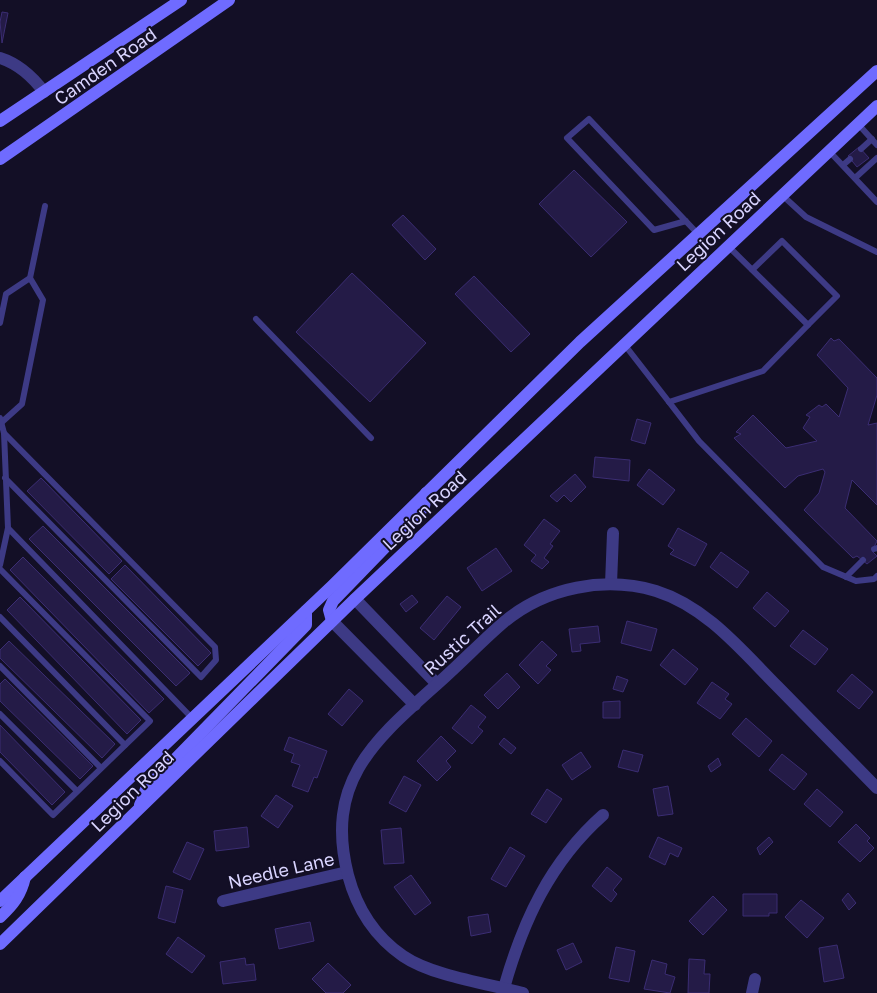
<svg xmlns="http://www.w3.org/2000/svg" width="877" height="993" viewBox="0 0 877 993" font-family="'Golos Text',sans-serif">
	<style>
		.building { fill: #241b47; stroke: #3b2d73 }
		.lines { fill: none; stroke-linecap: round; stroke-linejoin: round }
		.lane { stroke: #3d3a85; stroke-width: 6 }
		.street { stroke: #3d3a85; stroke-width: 12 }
		.secondary { stroke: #6f6bff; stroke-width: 12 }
		.labels { text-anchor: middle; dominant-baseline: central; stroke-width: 4; stroke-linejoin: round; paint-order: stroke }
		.street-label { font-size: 18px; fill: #d9d4ff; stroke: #130f26 }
	</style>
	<rect width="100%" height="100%" fill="#130f26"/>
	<g class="building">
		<path d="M2,12l6,1 -6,30 -2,-21z"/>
		<path d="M859,147l10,11 -12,9 -9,-11z"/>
		<path d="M574,170l53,52 -36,35 -52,-53z"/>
		<path d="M403,215l33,34 -11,11 -33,-35z"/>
		<path d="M352,273l74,70 -56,59 -74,-70z"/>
		<path d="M474,276l56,58 -19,18 -56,-58z"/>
		<path d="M831,338l3,3 5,-2 38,39v17l-9,30 9,-2v82l-25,-25 -7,28 32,33 -5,10 5,5 -10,8 -10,-8 -4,2 -49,-48 15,-17 6,-21 -2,-3 -25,7 -13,12 -51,-50 7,-4 -5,-2 17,-17 33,33 31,-7 -14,-13 7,-11 -4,-2 13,-10 3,2 4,-3 13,13 9,-29 -31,-33z"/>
		<path d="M637,419l14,4 -6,21 -14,-4z"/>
		<path d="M595,457l35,3 -1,21 -36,-4z"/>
		<path d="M649,469l26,21 -12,15 -26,-20z"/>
		<path d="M575,474l11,13 -15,15 -7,-7 -7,7 -7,-6z"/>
		<path d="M41,478l81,83 -13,13 -82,-83z"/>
		<path d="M544,519l16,12 -10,13 3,2 -9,12 5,4 -7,7 -11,-8 5,-6 -12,-10z"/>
		<path d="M43,526l147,147 -14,13 -147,-147z"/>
		<path d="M678,528l29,16 -12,22 -25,-12 4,-4 -6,-4z"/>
		<path d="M496,548l16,23 -30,20 -15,-23z"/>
		<path d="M721,552l28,20 -12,16 -27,-21z"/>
		<path d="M23,557l141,142 -15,14 -139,-143z"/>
		<path d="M125,565l86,88 -13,13 -87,-87z"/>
		<path d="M767,592l22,19 -14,16 -22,-19z"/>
		<path d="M412,595l6,7 -12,10 -6,-8z"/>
		<path d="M447,596l14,11 -27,33 -14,-12z"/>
		<path d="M20,597l121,123 -14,14 -120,-124z"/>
		<path d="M627,621l30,8 -6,22 -30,-8z"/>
		<path d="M598,626l2,16 -20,2 1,7 -9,1 -3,-23z"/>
		<path d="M803,630l25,19 -13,16 -25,-19z"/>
		<path d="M9,641l106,103 -13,14 -102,-100v-8z"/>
		<path d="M542,641l15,14 -11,11 5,4 -13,14 -19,-19z"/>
		<path d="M673,649l25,20 -13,16 -25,-20z"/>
		<path d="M507,673l13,14 -22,22 -14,-14z"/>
		<path d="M852,674l21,18 -14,17 -22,-18z"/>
		<path d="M617,676l11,4 -5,12 -10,-3z"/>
		<path d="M5,679l88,87 -13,13 -80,-78v-17z"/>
		<path d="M712,682l17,12 -4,5 7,5 -12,15 -23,-16z"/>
		<path d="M349,689l14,12 -21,25 -14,-12z"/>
		<path d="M620,701v17h-17v-16z"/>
		<path d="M471,705l15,12 -8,10 5,4 -11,13 -20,-16z"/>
		<path d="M746,718l26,23 -13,16 -27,-23z"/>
		<path d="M0,725l65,67 -13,13 -52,-53z"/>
		<path d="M441,736l15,15 -10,10 5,6 -14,14 -20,-20z"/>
		<path d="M289,737l38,14 -10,27 -3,-1 -6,15 -16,-6 8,-21 -9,-3 3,-8 -10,-4z"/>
		<path d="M504,738l12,10 -5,6 -12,-10z"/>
		<path d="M623,750l20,5 -5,17 -20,-5z"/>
		<path d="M581,752l10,15 -19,13 -10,-15z"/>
		<path d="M782,754l25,20 -13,16 -25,-20z"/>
		<path d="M718,758l3,7 -10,7 -3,-6z"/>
		<path d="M404,776l17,9 -15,27 -17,-9z"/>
		<path d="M668,786l5,28 -15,2 -5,-27z"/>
		<path d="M547,789l15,10 -16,24 -15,-9z"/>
		<path d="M817,789l26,23 -13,15 -26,-23z"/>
		<path d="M276,795l17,11 -15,22 -17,-12z"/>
		<path d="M856,824l14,14 -3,3 7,7 -14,14 -22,-20z"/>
		<path d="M247,827l2,20 -33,4 -2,-20z"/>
		<path d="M401,828l3,35 -20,1 -3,-34z"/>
		<path d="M658,837l24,11 -4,9 -8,-4 -5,12 -16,-8z"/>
		<path d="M769,837l4,5 -13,13 -3,-7z"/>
		<path d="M187,842l17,7 -14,31 -17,-8z"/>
		<path d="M510,847l15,9 -19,31 -15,-8z"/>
		<path d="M607,867l15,12 -9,11 4,4 -6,8 -19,-16z"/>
		<path d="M411,875l20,28 -16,12 -21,-28z"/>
		<path d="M166,886l17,4 -8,33 -17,-5z"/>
		<path d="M848,893l8,10 -7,7 -7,-10z"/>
		<path d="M743,894h34v19h-8v3h-26z"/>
		<path d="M713,896l14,14 -24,25 -14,-14z"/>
		<path d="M801,900l23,18 -17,20 -22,-21z"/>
		<path d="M488,914l3,18 -20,4 -3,-19z"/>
		<path d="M310,922l4,19 -35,8 -4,-20z"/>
		<path d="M178,937l27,19 -13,17 -26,-19z"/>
		<path d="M573,943l9,19 -16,8 -9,-20z"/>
		<path d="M837,945l7,33 -20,4 -5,-34z"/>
		<path d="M616,947l19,4 -6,31 -20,-4z"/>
		<path d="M245,958l1,7 8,-1 2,16 -33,4 -3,-22z"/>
		<path d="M689,959l16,1 -1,14h6l-1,19h-21z"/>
		<path d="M652,960l15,4 -2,10 10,3 -5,16 -26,-4z"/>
		<path d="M328,963l23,22 -8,8h-17l-14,-14z"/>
	</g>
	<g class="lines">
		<g class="lane">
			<path d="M858,124l19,21"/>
			<path d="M861,149l11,-10"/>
			<path d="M829,151l48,51"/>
			<path d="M843,165l7,-6"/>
			<path d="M855,178l22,-20"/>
			<path d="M782,195l24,22 71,35"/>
			<path d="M686,221l-32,9 -87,-92 22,-19 109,115"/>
			<path d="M728,246l80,79 29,-29 -55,-55 -30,29"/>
			<path d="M30,278l15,-72"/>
			<path d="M256,319l115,119"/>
			<path d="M0,323l6,-29 24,-16 13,22 -21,104 -20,18"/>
			<path d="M624,344l45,58 94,-31 45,-46"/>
			<path d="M669,402l30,39 124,126 33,14 18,-2 3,-3"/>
			<path d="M0,418l4,15 4,95"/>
			<path d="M4,433l211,214 1,13 -15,17 -196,-199"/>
			<path d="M874,549l3,-1"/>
			<path d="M0,565l8,-37 184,190"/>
			<path d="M0,569l150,152 -97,94 -53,-54"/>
			<path d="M846,577l17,-17"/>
			<path d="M0,617l125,128"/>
			<path d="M0,666l101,102"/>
			<path d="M0,714l77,77"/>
		</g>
		<g class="street">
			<path d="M0,58c19,6 32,18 44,34"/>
			<path d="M611,584l2,-51"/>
			<path d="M355,599l82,85"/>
			<path d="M332,621l83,84"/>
			<path d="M223,901l124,-29"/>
			<path d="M504,988c19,-67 46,-126 99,-173"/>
			<path d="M523,993c-34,-9 -91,-17 -120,-37 -29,-20 -46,-47 -55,-81 -25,-98 32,-139 97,-198 20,-18 39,-38 59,-55 42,-35 101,-46 152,-31 51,16 86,60 122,96 33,34 66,67 99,101"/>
			<path d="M752,993l3,-14"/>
		</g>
		<g class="secondary">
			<path d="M0,121l181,-121"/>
			<path d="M0,159l229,-159"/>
			<path d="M332,621l-3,-11 4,-9 91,-94 2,-14"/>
			<path d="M140,805l6,-16 160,-164v-14"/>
			<path d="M0,901l332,-315 248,-244 297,-271"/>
			<path d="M0,917c13,-12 21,-22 25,-40"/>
			<path d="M0,944l355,-345 522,-493"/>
		</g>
	</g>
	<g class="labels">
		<g class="street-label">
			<text transform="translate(105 66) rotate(-35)">Camden Road</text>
			<text transform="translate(718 231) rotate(-43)">Legion Road</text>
			<text transform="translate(424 510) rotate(-43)">Legion Road</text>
			<text transform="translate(462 639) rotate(-42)">Rustic Trail</text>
			<text transform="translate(132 791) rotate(-44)">Legion Road</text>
			<text transform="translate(281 870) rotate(-13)">Needle Lane</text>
		</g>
	</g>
</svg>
